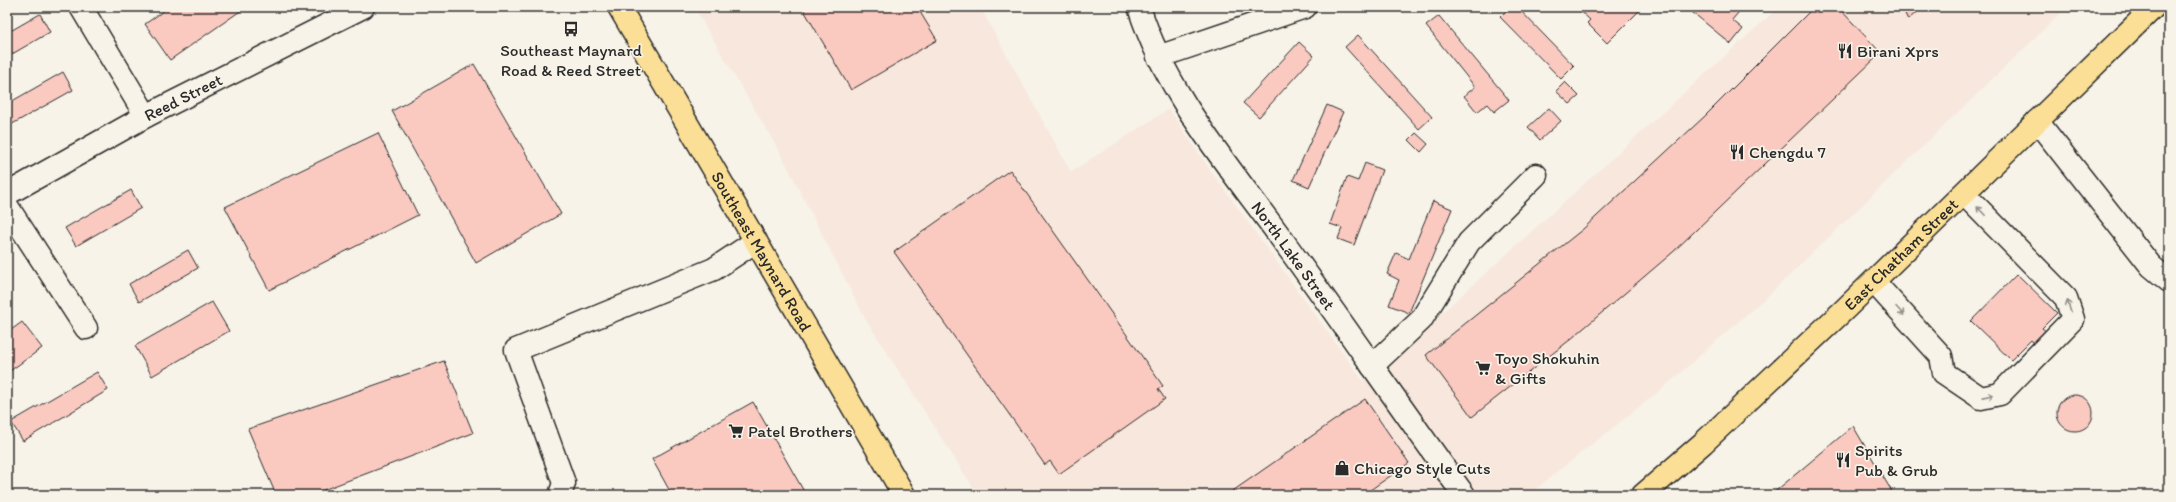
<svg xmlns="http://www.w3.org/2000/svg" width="2176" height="502" viewBox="0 0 2176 502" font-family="Itim,sans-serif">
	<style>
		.built { fill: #f8e7dc }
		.building { fill: #facac1; stroke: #2b2b2b }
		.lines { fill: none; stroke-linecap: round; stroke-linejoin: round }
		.minor-casing { stroke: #2b2b2b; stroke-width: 25 }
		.major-casing { stroke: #2b2b2b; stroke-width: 25 }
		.minor { stroke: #f7f3e8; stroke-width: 22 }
		.major { stroke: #fbdf96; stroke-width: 22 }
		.oneway { stroke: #918f8a }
		.labels { text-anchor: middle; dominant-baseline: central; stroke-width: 3.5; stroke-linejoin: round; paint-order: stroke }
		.poi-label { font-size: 17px; fill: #2b2b2b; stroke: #f7f3e8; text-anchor: start }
		.street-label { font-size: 17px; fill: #2b2b2b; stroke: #f7f3e8 }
	</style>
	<rect width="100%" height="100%" fill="#f7f3e8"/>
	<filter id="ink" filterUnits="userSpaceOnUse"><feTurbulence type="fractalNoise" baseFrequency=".025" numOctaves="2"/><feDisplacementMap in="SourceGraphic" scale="8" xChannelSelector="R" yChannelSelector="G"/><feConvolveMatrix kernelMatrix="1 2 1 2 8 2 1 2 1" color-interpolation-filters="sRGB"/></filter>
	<g filter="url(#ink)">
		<path class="built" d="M694,7h286l91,165 98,-63 34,51 160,221 26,-20 390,-354h288l-294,284 -110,97 -135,107h-550l-113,-177 -84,-164z"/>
		<g class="building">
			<path d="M169,7h77l-76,53 -25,-36z"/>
			<path d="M802,7h115l20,33 -86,50z"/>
			<path d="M1510,7h7l57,59 -13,13 -61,-62z"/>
			<path d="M1576,7h67l-36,36 -20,-20 3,-3z"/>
			<path d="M1686,7h57l-11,13 11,9 -12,15z"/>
			<path d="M1814,7h24l43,46 -209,200 -101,86 -99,78 -46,-62 157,-126 122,-113z"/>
			<path d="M1902,7h20l-14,13z"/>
			<path d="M40,14l10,18 -43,25v-24z"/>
			<path d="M1439,16l70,84 -15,12 -7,-8 -10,8 -13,-16 11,-9 -49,-61z"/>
			<path d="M1358,35l74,82 -13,12 -74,-82z"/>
			<path d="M1299,42l15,14 -55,61 -16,-14z"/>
			<path d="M474,64l87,150 -85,49 -84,-152z"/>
			<path d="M63,72l10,18 -66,37v-23z"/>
			<path d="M1565,82l14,14 -9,8 -14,-13z"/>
			<path d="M1327,105l16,7 -34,75 -16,-7z"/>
			<path d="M1549,108l12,13 -21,19 -12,-13z"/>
			<path d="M378,133l40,82 -149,75 -44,-83z"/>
			<path d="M1416,133l12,11 -7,8 -12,-12z"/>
			<path d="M1365,163l17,7 -28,75 -16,-6 4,-11 -12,-4 17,-47 11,4z"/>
			<path d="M1010,170l153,216 -5,3 7,10 -106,75 -9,-13 -5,4 -151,-213z"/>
			<path d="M131,190l10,18 -65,38 -11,-18z"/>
			<path d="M1433,201l19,8 -43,104 -20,-8 10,-25 -12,-6 9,-21 13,6z"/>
			<path d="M188,250l10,18 -59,34 -10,-18z"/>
			<path d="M2017,274l40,39 -15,15 6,5 -12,12 -5,-5 -20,20 -40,-39z"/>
			<path d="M212,302l17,29 -77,45 -17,-30z"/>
			<path d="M22,322l20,26 -35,25v-40z"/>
			<path d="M444,361l29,72 -163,62h-34l-28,-66z"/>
			<path d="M97,372l11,18 -85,51 -12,-19z"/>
			<circle cx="2075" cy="413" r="18"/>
			<path d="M1365,399l44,64 -46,32h-136z"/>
			<path d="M753,402l53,93h-134l-20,-36z"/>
			<path d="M1853,426l41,69h-123z"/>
		</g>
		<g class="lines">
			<g class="minor-casing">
				<g id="minor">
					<path d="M81,7l65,109"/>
					<path id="s1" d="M1139,7c28,89 91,160 145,235 61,84 119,169 180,253"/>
					<path d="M1158,57l147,-50"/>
					<path d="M2037,121l114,145 18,15"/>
					<path id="s2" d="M7,194l139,-78 217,-109"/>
					<path d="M7,206l79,122"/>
					<path d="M1874,282l67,74 3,17 37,25 19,-4 73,-75 -7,-21 -102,-104"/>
					<path d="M1372,366l49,-46 48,-78 67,-67"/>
					<path d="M560,495l4,-12 -48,-133 198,-81 42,-28"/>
				</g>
			</g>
			<g class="major-casing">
				<g id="major">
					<path id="s3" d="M619,7l285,488"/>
					<path id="s4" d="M1643,495l60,-52 142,-134 309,-302"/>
				</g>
			</g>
			<use href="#minor" class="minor"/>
			<use href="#major" class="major"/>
		</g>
		<defs><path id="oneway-shaft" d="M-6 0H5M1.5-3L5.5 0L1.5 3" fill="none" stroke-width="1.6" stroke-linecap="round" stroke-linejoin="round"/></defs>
		<g class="oneway">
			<use href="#oneway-shaft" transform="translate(1981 211) rotate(-134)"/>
			<use href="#oneway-shaft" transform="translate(2069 306) rotate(-107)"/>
			<use href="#oneway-shaft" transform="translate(1900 311) rotate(48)"/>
			<use href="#oneway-shaft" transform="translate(1988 396) rotate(-11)"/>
		</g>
	</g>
	<defs>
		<g id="bus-bare" transform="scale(1.2)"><path d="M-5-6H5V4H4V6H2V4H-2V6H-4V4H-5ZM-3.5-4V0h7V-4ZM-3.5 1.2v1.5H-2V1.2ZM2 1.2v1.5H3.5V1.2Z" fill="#2b2b2b" stroke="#f7f3e8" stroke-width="2.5" paint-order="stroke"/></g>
		<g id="restaurant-bare" transform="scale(1.2)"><path d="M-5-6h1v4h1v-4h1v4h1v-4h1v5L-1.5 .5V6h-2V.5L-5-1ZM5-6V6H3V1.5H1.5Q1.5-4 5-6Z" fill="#2b2b2b" stroke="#f7f3e8" stroke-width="2.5" paint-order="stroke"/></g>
		<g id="supermarket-bare" transform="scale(1.2)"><path d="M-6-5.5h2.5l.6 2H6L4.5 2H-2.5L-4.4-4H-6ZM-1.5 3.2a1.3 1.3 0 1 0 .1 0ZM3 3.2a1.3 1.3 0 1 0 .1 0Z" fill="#2b2b2b" stroke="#f7f3e8" stroke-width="2.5" paint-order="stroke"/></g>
		<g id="shop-bare" transform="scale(1.2)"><path d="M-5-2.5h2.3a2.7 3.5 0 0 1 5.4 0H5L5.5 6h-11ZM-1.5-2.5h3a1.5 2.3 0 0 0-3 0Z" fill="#2b2b2b" stroke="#f7f3e8" stroke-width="2.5" paint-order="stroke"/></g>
	</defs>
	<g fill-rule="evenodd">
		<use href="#bus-bare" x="571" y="29"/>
		<use href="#restaurant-bare" x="1845" y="51"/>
		<use href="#restaurant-bare" x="1737" y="152"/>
		<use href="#supermarket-bare" x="1483" y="368"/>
		<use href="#supermarket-bare" x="736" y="431"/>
		<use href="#restaurant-bare" x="1843" y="460"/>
		<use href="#shop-bare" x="1342" y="468"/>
	</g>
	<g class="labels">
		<g class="poi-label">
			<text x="571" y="50" text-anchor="middle">Southeast Maynard<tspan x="571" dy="20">Road &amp; Reed Street</tspan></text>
			<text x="1857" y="51">Birani Xprs</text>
			<text x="1749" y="152">Chengdu 7</text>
			<text x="1495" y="358">Toyo Shokuhin<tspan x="1495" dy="20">&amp; Gifts</tspan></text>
			<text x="748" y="431">Patel Brothers</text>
			<text x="1855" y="450">Spirits<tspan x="1855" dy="20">Pub &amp; Grub</tspan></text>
			<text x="1354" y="468">Chicago Style Cuts</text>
		</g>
		<g class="street-label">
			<text stroke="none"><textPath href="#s2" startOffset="201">Reed Street</textPath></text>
			<text stroke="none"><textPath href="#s3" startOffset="283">Southeast Maynard Road</textPath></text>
			<text stroke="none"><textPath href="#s4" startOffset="353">East Chatham Street</textPath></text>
			<text stroke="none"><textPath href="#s1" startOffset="294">North Lake Street</textPath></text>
		</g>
	</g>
	<rect width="2176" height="502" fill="none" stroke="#f7f3e8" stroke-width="24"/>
	<rect x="12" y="12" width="2152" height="478" fill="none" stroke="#2b2b2b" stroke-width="1.5" filter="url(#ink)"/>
</svg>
